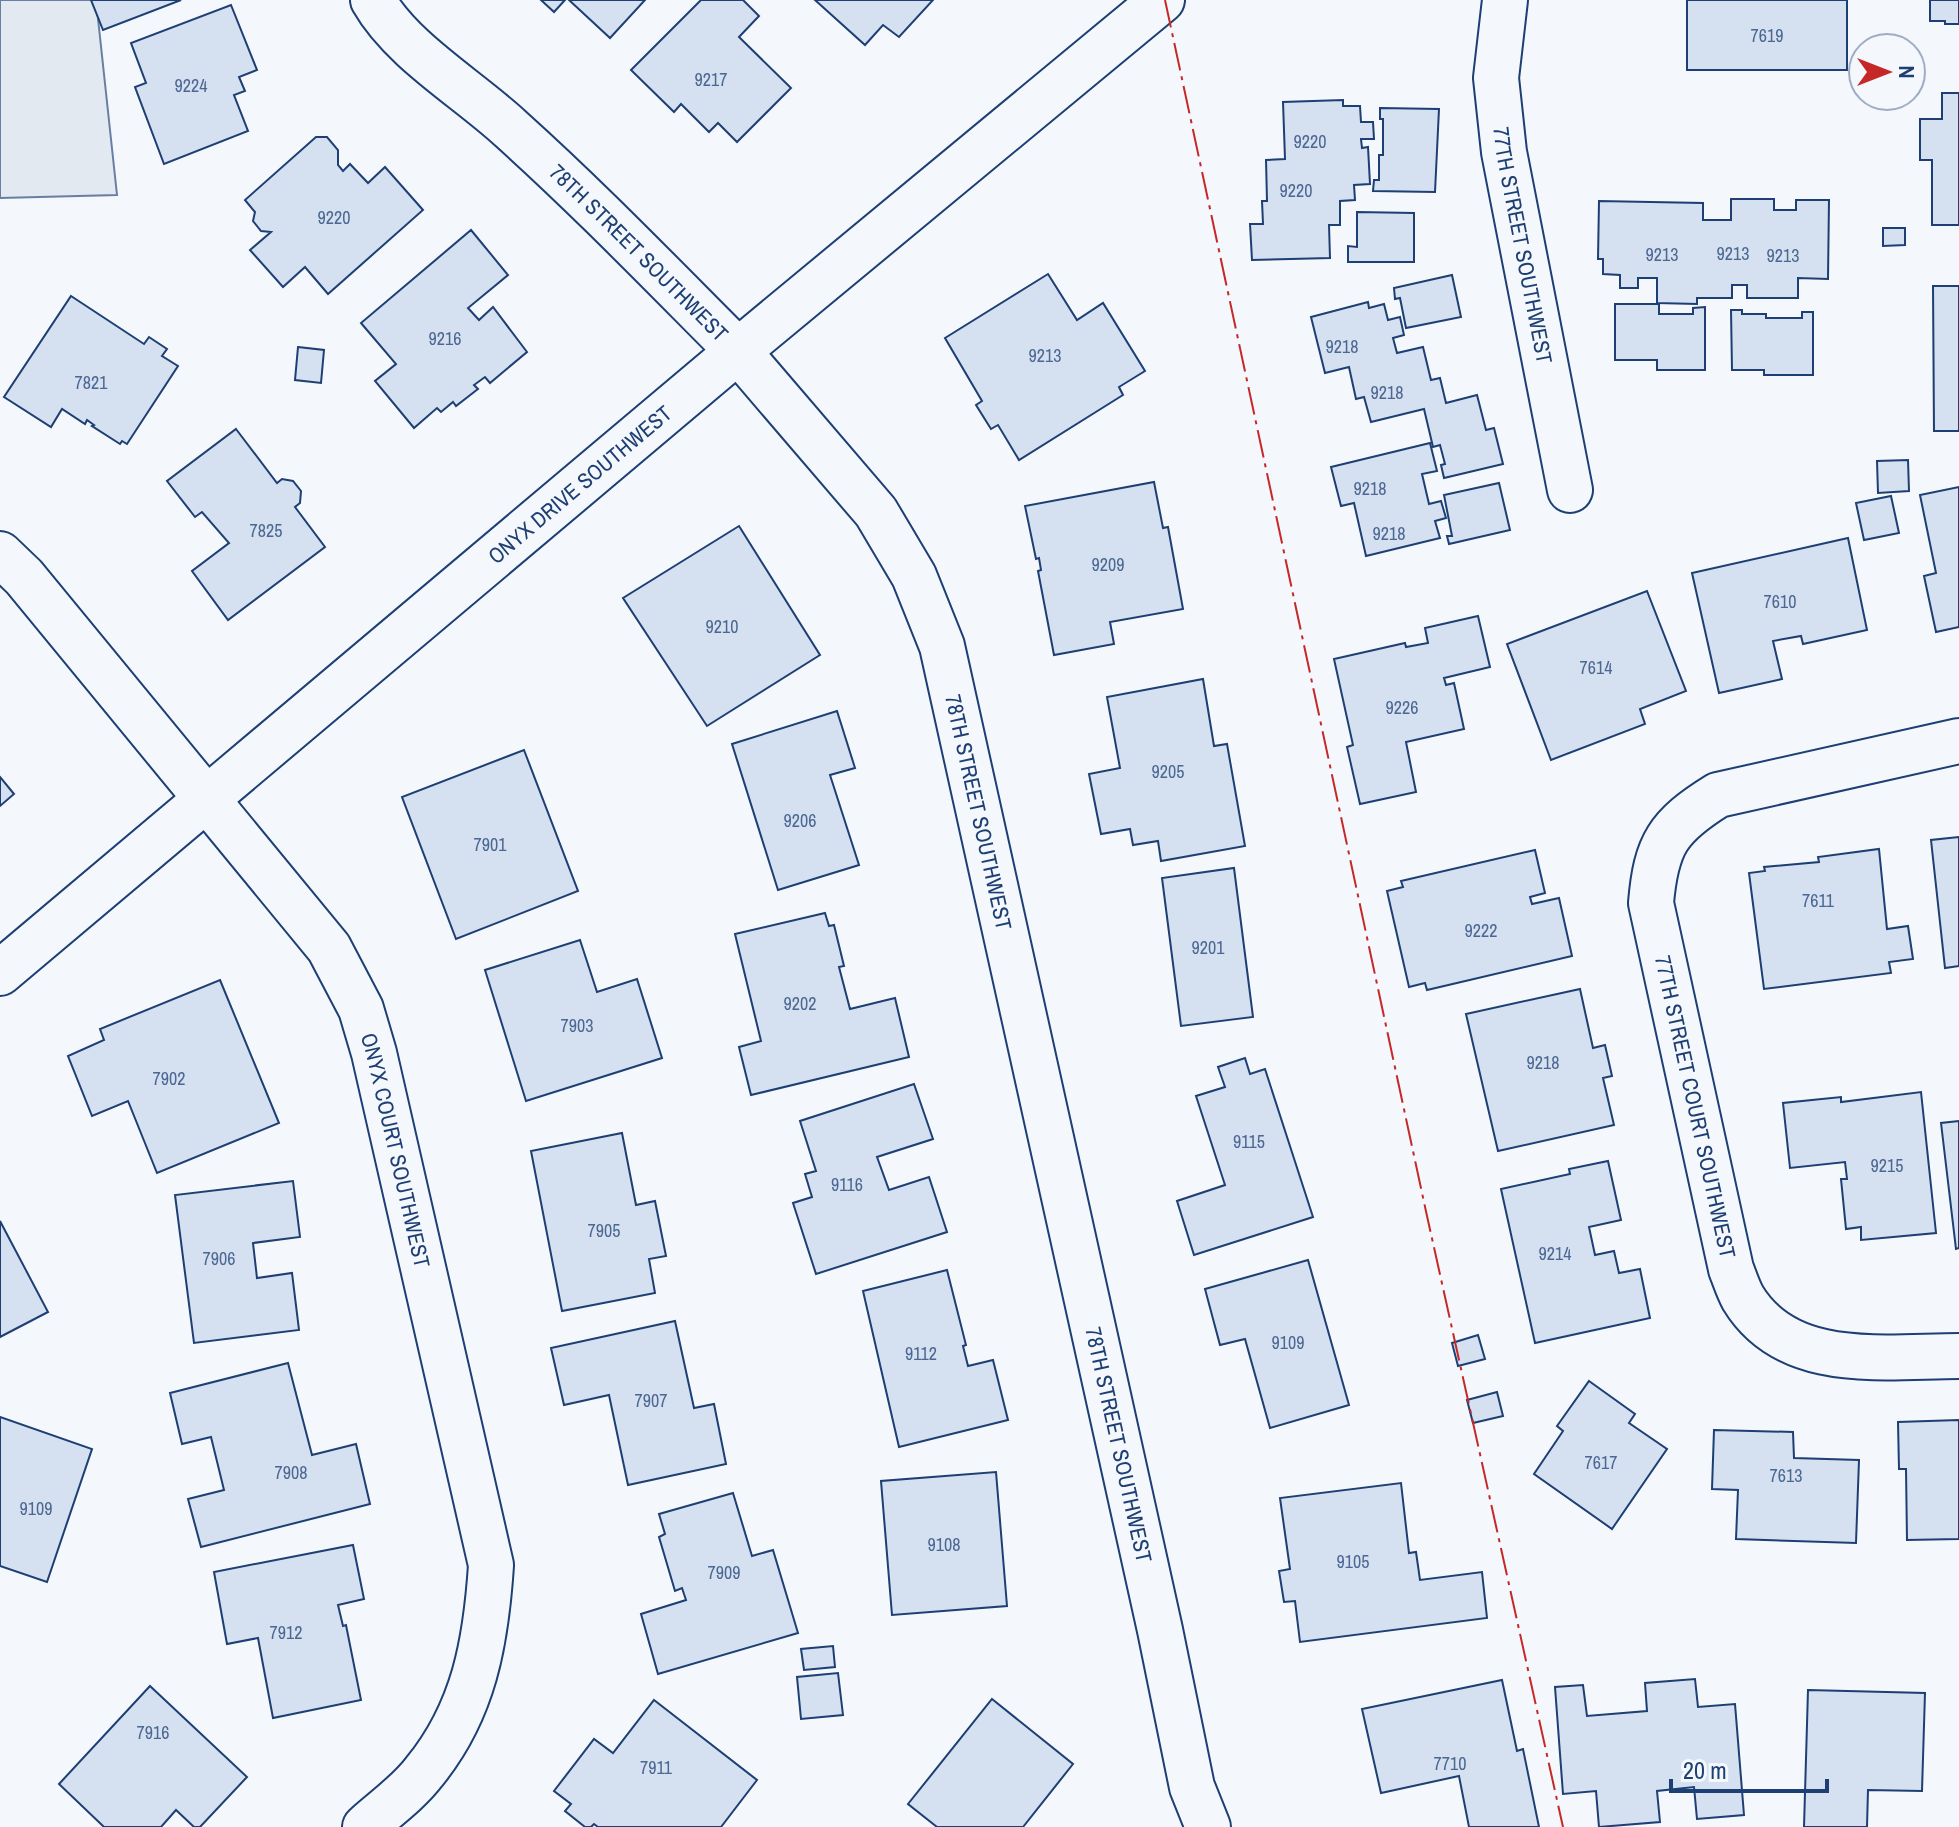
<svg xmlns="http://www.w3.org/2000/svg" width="1959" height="1827" viewBox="0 0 1959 1827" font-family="'Archivo Narrow',sans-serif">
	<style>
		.green { fill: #e3e9f0; stroke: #687fa3; stroke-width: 2 }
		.building { fill: #d5e0f0; stroke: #1d3f73; stroke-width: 2 }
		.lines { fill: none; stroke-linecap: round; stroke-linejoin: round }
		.minor-casing { stroke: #1d3f73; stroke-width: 48 }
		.tertiary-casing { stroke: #1d3f73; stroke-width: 48 }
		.minor { stroke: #f4f7fb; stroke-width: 44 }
		.tertiary { stroke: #f4f7fb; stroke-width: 44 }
		.power { stroke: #c62828; stroke-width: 2; stroke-dasharray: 28 6 4 6; stroke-linecap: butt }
		.labels { text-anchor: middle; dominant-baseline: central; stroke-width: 6; stroke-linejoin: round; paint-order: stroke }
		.number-label { font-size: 18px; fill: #4b6792 }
		.street-label { font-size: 22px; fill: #1d3f73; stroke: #f4f7fb }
	</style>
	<rect width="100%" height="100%" fill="#f4f7fb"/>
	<path class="green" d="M0,0h96l21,195 -117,3z"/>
	<g class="building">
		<path d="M91,0h90l-78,30z"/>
		<path d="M541,0h24l-11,12z"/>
		<path d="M569,0h76l-35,38z"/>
		<path d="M701,0h42l16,16 -20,21 52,51 -54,54 -19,-19 -9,9 -28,-28 -7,8 -43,-42z"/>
		<path d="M815,0h118l-34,37 -16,-12 -18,20z"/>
		<rect x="1687" y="0" width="160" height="70"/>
		<path d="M1930,0h29v24h-14v-3h-15z"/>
		<path d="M231,5l26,65 -18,7 6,14 -11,4 14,36 -84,33 -29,-77 11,-4 -15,-40z"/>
		<path d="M1942,93h17v132h-27v-65h-12v-41h22z"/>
		<path d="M1343,100v6h17l1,16h12l1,17h-13l1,9 6,-1 2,37 -16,1 1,15 -15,1v24h-11l1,33 -78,2 -2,-36h13l-1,-23h5l-1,-41 19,-1 -2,-57z"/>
		<path d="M1380,108l59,1 -4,83 -62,-1 1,-11h5v-25h4v-36h-3z"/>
		<path d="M316,137h11l11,13v15l5,6 7,-7 18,19 17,-16 38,43 -95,84 -23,-27 -22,20 -33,-37 21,-18 -10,-1 -8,-10 2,-9 -10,-12z"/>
		<path d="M1731,199h43v11h22v-10h33l-1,79 -30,-1v20h-51v-13h-15v13h-35v6l-40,-1v-25h-19v10h-18v-13l-17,-1v-15h-5l1,-58 104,2v17h28z"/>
		<path d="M1357,212l57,1v49h-66v-16l9,1z"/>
		<path d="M1883,228h22v17l-22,1z"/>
		<path d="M471,230l37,45 -40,33 11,12 14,-13 34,45 -37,31 -5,-6 -11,8 4,4 -22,17 -3,-4 -12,10 -4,-4 -23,20 -39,-47 21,-17 -35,-41z"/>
		<path d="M1048,274l29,46 26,-17 42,68 -26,16 4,8 -104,65 -21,-35 -7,4 -15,-24 6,-4 -37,-63z"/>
		<path d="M1452,275l9,42 -55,11 -6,-30 -5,1 -1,-11z"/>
		<path d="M1933,286h26v145h-25z"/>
		<path d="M71,296l73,48 5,-7 18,12 -5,7 16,10 -51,78 -5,-3 -2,3 -28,-18 2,-1 -7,-5 -2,4 -23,-15 -11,18 -47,-30z"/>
		<path d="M1368,302l1,6 15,-4 4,16 12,-3 4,18 -11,3 4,15 26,-6 8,33 9,-2 6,25 31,-8 9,35 8,-2 9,36 -59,14 -3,-13 4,-1 -5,-19 -7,2 -9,-38 -53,13 -7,-25 -8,2 -7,-32 -24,6 -14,-56z"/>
		<path d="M1615,304h44v10h34v-6l12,-1v63h-48v-10h-42z"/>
		<path d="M1731,310h11v4h24v4h36v-6h11v63h-49v-5h-32z"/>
		<path d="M298,347l26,3 -3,33 -26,-3z"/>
		<path d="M236,429l41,54 5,-4 11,2 8,10 -1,12 -5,4 30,40 -97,73 -36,-49 37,-28 -27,-31 -7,5 -28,-36z"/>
		<path d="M1430,443l7,28 -15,3 7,30 12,-3 5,17 -11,3 5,17 -74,18 -12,-53 -13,3 -10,-39z"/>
		<path d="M1908,460l1,31 -31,2 -1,-32z"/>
		<path d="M1154,482l9,46 5,-1 15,82 -73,13 4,22 -60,11 -16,-84 3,-1 -2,-12 -3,1 -11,-53z"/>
		<path d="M1499,483l11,47 -61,14 -2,-8h5l-8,-41z"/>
		<path d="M1959,487v140l-23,5 -12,-56 12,-3 -16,-78z"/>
		<path d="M1891,496l8,37 -35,7 -8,-37z"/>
		<path d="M739,526l81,129 -113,71 -84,-128z"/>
		<path d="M1848,538l19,92 -64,14 -2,-8 -28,5 9,38 -63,14 -27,-120z"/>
		<path d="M1647,591l39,100 -46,18 5,15 -94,36 -44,-116z"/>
		<path d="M1478,616l12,51 -46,11 2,7 8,-2 10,46 -58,13 10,50 -56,12 -13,-57 6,-2 -19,-86 71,-16 1,4 22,-4 -3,-15z"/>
		<path d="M1203,679l11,67 13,-2 18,102 -84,15 -3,-20 -25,4 -3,-16 -29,5 -12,-60 31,-6 -13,-71z"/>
		<path d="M837,711l18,57 -25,7 29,90 -81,25 -46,-146z"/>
		<path d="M524,750l54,141 -122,48 -54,-142z"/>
		<path d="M0,777l14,17 -14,12z"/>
		<path d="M1959,837v129l-14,2 -14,-128z"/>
		<path d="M1879,849l8,80 21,-3 5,33 -24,3 2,11 -127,16 -15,-116 16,-2 -1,-4 55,-5 -1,-5z"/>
		<path d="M1535,850l10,43 -15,4 2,7 27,-6 13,58 -145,34 -2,-7 -16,4 -22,-96 16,-4 -2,-6z"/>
		<path d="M1234,868l19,149 -72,9 -19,-148z"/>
		<path d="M825,913l4,13 5,-1 10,41 -5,1 11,42 45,-11 14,59 -158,38 -12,-48 22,-6 -26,-107z"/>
		<path d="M580,940l17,52 40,-13 25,79 -136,43 -41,-131z"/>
		<path d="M220,980l59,143 -122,50 -29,-72 -36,15 -24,-60 36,-16 -4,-11z"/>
		<path d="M1580,989l13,59 12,-3 7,31 -9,2 11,47 -116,26 -32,-137z"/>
		<path d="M1245,1058l5,16 15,-5 48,148 -119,38 -17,-54 48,-16 -29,-89 29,-9 -7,-20z"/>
		<path d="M914,1084l19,55 -56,18 12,33 40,-13 18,55 -131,42 -23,-71 19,-6 -7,-23 11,-3 -16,-50z"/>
		<path d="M1921,1092l15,141 -75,7v-13l-15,2 -5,-50h6l-2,-17 -55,6 -7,-65 58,-6v5z"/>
		<path d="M1959,1121v127l-3,1 -15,-126z"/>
		<path d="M622,1133l14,72 19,-4 11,55 -17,3 6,34 -93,18 -31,-160z"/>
		<path d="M1608,1161l13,59 -32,7 6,28 19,-4 5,22 21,-4 10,49 -115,25 -34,-154 69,-15 -1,-5z"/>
		<path d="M293,1181l7,56 -47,6 4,35 35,-5 7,57 -105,13 -19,-148z"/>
		<path d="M0,1221l48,91 -48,25z"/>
		<path d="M1308,1260l41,145 -79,23 -25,-89 -25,6 -15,-56z"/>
		<path d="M947,1270l19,75 -3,1 5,20 25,-6 15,60 -109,27 -36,-156z"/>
		<path d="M675,1321l19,87 20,-4 12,60 -98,21 -19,-90 -45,10 -13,-57z"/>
		<path d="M1478,1335l7,24 -27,7 -6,-23z"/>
		<path d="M288,1363l24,92 44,-11 14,60 -169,43 -13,-48 36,-9 -13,-53 -29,7 -12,-51z"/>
		<path d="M1589,1381l46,33 -6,9 38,26 -55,80 -78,-55 29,-43 -6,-5z"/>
		<path d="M1497,1392l6,24 -30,7 -6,-23z"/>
		<path d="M0,1417l92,32 -45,133 -47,-16z"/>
		<path d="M1959,1420v119l-52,1 -1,-71h-7l-1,-47z"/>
		<path d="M1714,1430l79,2 1,26 65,2 -3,83 -120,-4 2,-49 -26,-1z"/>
		<path d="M996,1472l11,134 -115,9 -11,-134z"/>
		<path d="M1401,1483l8,70 7,-1 4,28 62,-8 5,46 -187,24 -5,-41 -11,1 -5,-31 11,-2 -10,-71z"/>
		<path d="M733,1493l19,63 21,-6 25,83 -140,41 -17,-60 45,-14 -4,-12 -7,3 -16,-54 6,-3 -6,-20z"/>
		<path d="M353,1545l11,54 -26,6 5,21 3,-1 15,75 -88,18 -15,-80 -31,6 -13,-72z"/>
		<path d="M833,1646l2,21 -31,3 -3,-21z"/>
		<path d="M838,1673l5,42 -42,4 -4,-42z"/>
		<path d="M1695,1679l3,28 37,-3 9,111 -47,4 -3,-32 -37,4 3,31 -61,5 -3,-36 -33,3 -8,-107 28,-2 4,31 60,-5 -2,-28z"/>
		<path d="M1502,1680l15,71 6,-2 16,78h-70l-10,-51 -78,17 -19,-84z"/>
		<path d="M150,1686l97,91 -47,50h-6l-18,-17 -15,17h-57l-45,-43z"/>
		<path d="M1808,1690l117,3 -3,98 -54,-1 -1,37h-63z"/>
		<path d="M992,1699l81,65 -50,63h-86l-29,-23z"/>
		<path d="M654,1700l103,80 -36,47h-123l-4,-3 -3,3h-6l-20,-16 6,-7 -17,-13 40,-52 19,14z"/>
	</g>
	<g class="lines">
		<g class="minor-casing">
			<g id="minor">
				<path id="s1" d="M373,0c29,51 95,89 138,129 79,71 152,147 227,222"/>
				<path id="s2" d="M1505,0l-9,78 8,74 66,338"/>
				<path id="s3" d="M0,554l24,23 305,371 32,61 13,44 117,512c-5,77 -17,146 -67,207 -16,21 -39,37 -59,55"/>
				<path id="s4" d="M1959,741l-241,54c-50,31 -62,49 -67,108l80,366c4,10 7,20 12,29 45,74 142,58 216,58"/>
			</g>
		</g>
		<g class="tertiary-casing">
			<g id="tertiary">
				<path id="s5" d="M738,351l138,161 38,64 28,70 218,984 32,157 16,40"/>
				<path id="s6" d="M0,973l738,-622 424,-351"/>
			</g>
		</g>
		<use href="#minor" class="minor"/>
		<use href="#tertiary" class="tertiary"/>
		<path class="power" d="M1165,0l262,1216 136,611"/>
	</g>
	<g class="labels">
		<g class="number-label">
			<text x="1767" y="35">7619</text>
			<text x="711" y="79">9217</text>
			<text x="191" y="85">9224</text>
			<text x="1310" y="141">9220</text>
			<text x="1296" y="190">9220</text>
			<text x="334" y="217">9220</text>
			<text x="1733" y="253">9213</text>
			<text x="1662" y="254">9213</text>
			<text x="1783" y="255">9213</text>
			<text x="445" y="338">9216</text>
			<text x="1342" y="346">9218</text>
			<text x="1045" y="355">9213</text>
			<text x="91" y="382">7821</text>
			<text x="1387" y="392">9218</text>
			<text x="1370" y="488">9218</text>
			<text x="266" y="530">7825</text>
			<text x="1389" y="533">9218</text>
			<text x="1108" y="564">9209</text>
			<text x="1780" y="601">7610</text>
			<text x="722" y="626">9210</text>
			<text x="1596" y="667">7614</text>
			<text x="1402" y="707">9226</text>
			<text x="1168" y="771">9205</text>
			<text x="800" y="820">9206</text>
			<text x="490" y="844">7901</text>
			<text x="1818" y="900">7611</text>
			<text x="1481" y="930">9222</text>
			<text x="1208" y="947">9201</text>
			<text x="800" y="1003">9202</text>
			<text x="577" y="1025">7903</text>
			<text x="1543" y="1062">9218</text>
			<text x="169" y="1078">7902</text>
			<text x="1249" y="1141">9115</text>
			<text x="1887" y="1165">9215</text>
			<text x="847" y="1184">9116</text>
			<text x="604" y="1230">7905</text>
			<text x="1555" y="1253">9214</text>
			<text x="219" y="1258">7906</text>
			<text x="1288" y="1342">9109</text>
			<text x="921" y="1353">9112</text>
			<text x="651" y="1400">7907</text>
			<text x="1601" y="1462">7617</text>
			<text x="291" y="1472">7908</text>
			<text x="1786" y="1475">7613</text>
			<text x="36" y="1508">9109</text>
			<text x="944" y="1544">9108</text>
			<text x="1353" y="1561">9105</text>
			<text x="724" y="1572">7909</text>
			<text x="286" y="1632">7912</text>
			<text x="153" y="1732">7916</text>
			<text x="1450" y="1763">7710</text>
			<text x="656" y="1767">7911</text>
		</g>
		<g class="street-label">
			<text stroke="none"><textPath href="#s2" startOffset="248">77TH STREET SOUTHWEST</textPath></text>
			<text stroke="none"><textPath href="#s1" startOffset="368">78TH STREET SOUTHWEST</textPath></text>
			<text stroke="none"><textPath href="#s6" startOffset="758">ONYX DRIVE SOUTHWEST</textPath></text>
			<text stroke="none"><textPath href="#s5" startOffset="532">78TH STREET SOUTHWEST</textPath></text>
			<text stroke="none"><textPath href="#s4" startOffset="590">77TH STREET COURT SOUTHWEST</textPath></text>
			<text stroke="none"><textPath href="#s3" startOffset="728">ONYX COURT SOUTHWEST</textPath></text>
			<text stroke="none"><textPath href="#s5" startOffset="1180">78TH STREET SOUTHWEST</textPath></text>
		</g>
	</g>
	<g transform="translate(1887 72) rotate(90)"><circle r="38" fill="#f4f7fb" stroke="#9eadc5" stroke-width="2"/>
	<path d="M0-6L14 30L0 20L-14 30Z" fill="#c62828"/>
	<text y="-12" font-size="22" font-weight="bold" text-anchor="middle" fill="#1d3f73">N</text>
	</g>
	<path d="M1671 1779v12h156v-12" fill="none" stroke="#1d3f73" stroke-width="4"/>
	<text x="1683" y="1779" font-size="24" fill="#1d3f73" stroke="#f4f7fb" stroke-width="6" paint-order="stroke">20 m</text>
</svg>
